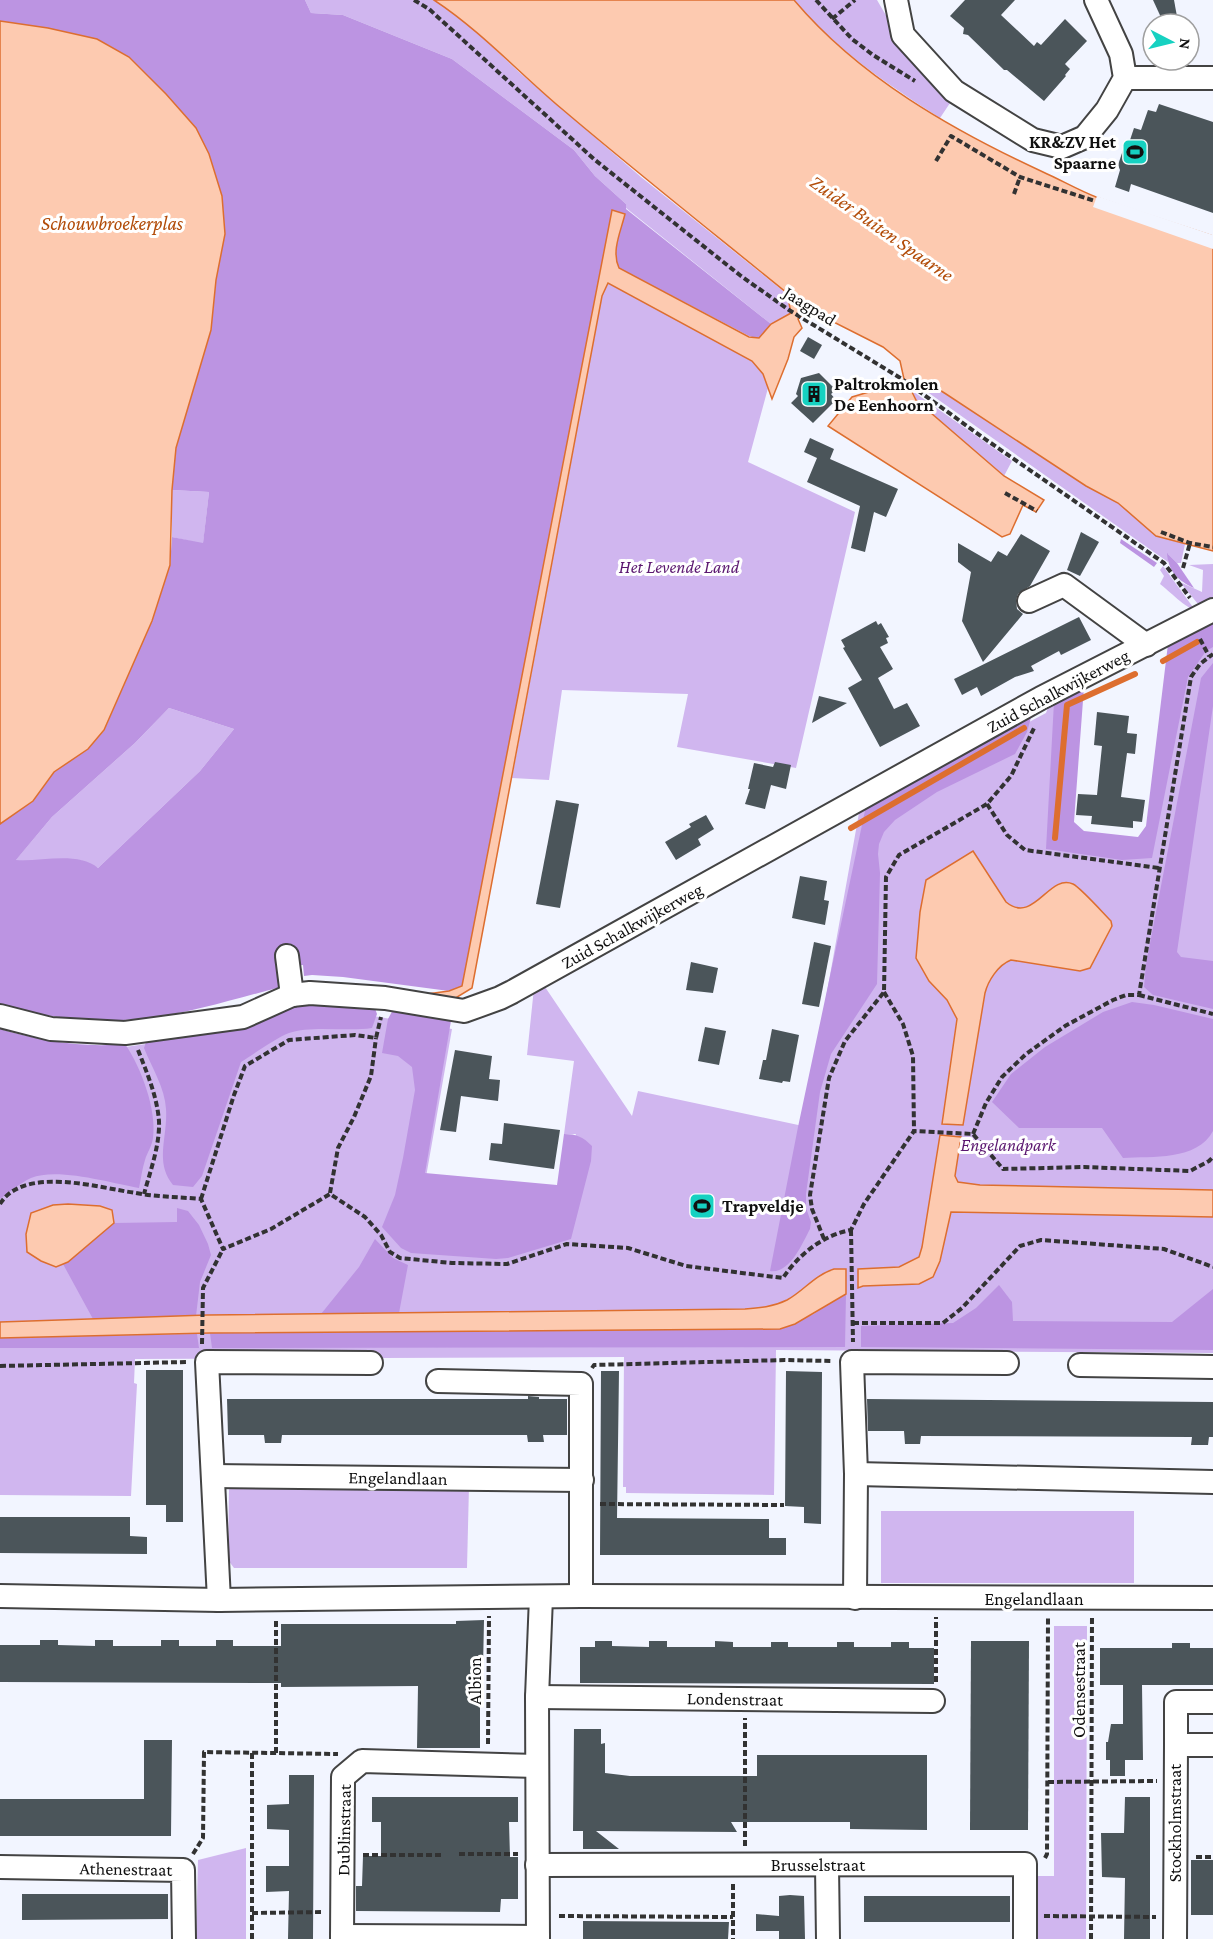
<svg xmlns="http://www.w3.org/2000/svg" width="1213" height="1939" viewBox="0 0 1213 1939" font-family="'Crimson Pro',serif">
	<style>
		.green { fill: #d0b6ef }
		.forest { fill: #bc94e2; fill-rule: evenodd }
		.water { fill: #fdcab0; stroke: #dd6e2f; stroke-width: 1.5 }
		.pier { fill: #f2f5ff }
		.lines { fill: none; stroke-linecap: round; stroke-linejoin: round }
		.stream { stroke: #dd6e2f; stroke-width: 6 }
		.building { fill: #4b555a }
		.minor-casing { stroke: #434343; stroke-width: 26 }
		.path { stroke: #323232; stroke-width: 4; stroke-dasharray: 6 3; stroke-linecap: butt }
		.minor { stroke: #fff; stroke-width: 22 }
		.labels { text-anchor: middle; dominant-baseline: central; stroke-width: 6; stroke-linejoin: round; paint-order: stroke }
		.poi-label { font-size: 18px; font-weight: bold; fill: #101010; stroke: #fff; text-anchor: start }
		.street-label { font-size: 18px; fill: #101010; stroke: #fff }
		.park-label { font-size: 18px; font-style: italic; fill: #5b1770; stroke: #fff }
		.water-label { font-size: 20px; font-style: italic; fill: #b24c09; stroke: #fff }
	</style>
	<rect width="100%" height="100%" fill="#f2f5ff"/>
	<g class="green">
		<path d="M305,0h129l29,19 57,54 121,104 146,117 4,19 -20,11 -145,-116v-4l-31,-28 -21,-26 -122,-91 -109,-44 -32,-2z"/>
		<path d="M794,0h83l28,48 47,52 -12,18c-53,-34 -105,-69 -146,-118z"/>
		<path d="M608,283l144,78 11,13 5,14 -20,74 107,50 -59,256 -119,-21 11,-53 -126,-4 -13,90 -37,-2 90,-482z"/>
		<path d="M916,384l19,3 151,99 32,17 38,33 29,8 -4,19h-4l-9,-9v8z"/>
		<path d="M911,390l101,71 -8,15 -88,-76z"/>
		<path d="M172,490l37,2 -6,52 -31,-7z"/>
		<path d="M1213,564v35l-10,7 -5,-2 -18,-22 22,10 1,-22 -14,-5z"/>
		<path d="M1163,566l32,44c-8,-1 -27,-20 -35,-26l4,-8 -4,-6z"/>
		<path d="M1213,626v727l-437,-3 -2,145 -148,-2v-6h-3l1,-130 -489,2 -1,24 3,1 -6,112 -131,-1v-461l105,16 95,-14 106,-31 146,24 -26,148 132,11 18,-54h-12l10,-73 -47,-6 7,-67 9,-4 89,132 6,-25 165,35 56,-313 187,-100 3,-8 5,-3 14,133 78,5 27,-192z"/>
		<path d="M169,708l65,21 -34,42 -102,97 -18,-8 -65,1 37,-44 83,-74z"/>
		<path d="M231,1485l238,1 -2,82h-233l-6,-8 1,-70z"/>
		<rect x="881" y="1511" width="253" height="72"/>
		<path d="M1054,1626h33l-1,313h-49l1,-63h16z"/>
		<path d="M246,1848v91h-50l2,-79z"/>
	</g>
	<g class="forest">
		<path d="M0,0h305l6,13 32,2 109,44 122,91 21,26 31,28v5l145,115 -12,15 -10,-3 -130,-68c-8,-17 2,-37 6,-54l-13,-3 -150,775 -13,5 -106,-14 -31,-2 -8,1 -1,-11 -22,2v20c-47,12 -96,28 -144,32 -46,4 -92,-2 -137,-13v-182l33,-23 21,-29 34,-23 16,-18 48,-110 18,-55 2,-29 31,6 6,-51 -37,-2 4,-42 35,-118 5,-50 9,-46 -3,-38 -13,-42 -13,-26 -30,-34 -37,-37 -32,-18 -97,-18zM169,708l65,21 -34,42 -102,97c-20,-17 -58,-6 -82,-8l36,-43 83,-74z"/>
		<path d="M1121,539l36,24 -3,4 -34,-24z"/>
		<path d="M1167,553l10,10 17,25c-16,-7 -26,-17 -27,-35z"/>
		<path d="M1213,621v26l-7,4 -18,26 -36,181 -30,2 -76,-11 8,-147 30,-15 -10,135 10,9 54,6 8,-11 22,-182z"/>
		<path d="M1213,663v43l-36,246 4,5 32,4v48l-60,-14 -9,-8 2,-23 55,-286z"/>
		<path d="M1032,714l-5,18 -12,22 -78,38 -42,28 -11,12 -5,12 -1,10 2,19 -3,111 -46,70 -11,38 -14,102v14l5,14 -1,7c-8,15 -20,45 -40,42l28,-144 68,-321z"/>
		<path d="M307,998l66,5 4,11 -5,14c-25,4 -60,-3 -83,5 -13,5 -35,21 -48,29l-39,114 -9,11 -20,-2c-19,-23 -5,-48 -7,-76 -1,-21 -14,-41 -22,-61l2,-6 51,-10z"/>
		<path d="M1132,1002l22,3 59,14v112c-16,30 -61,25 -90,27l-21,-30h-83l-27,-26 19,-28 34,-27 58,-35z"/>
		<path d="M395,1006l57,9 -27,158 132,12 7,-51c13,0 19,3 28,12l-1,15 -20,78 -63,19 -12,1 -85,-6 -10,-5 -19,-21 13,-32 8,-37 12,-68 -3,-23 -14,-11 -16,-3 6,-34z"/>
		<path d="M0,1029c40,12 84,19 125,15 16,23 32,66 28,94 -1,8 -6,15 -8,22 -3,9 -4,19 -6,28 -28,-5 -82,-21 -108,-10 -11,5 -21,14 -31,21z"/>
		<path d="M177,1208l11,3 11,14 9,19 3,11 -11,27 -4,34 -103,3 -30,-55 5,-2 46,-39 63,-1z"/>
		<path d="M375,1239l18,19 15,7 -9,48 -78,1 38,-47z"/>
		<path d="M999,1285l13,17 1,19 159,1 41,-33v61l-352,-3v-21l92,-3 23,-15z"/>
		<path d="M846,1294l-1,53 -633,1 -2,-15 570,-4 34,-15 20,-15z"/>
		<path d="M197,1334l2,14h-199v-10z"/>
	</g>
	<g class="water">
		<path d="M434,0h360c65,77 158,130 249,172 18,8 35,18 53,25 39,14 78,26 117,39v315l-57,-15 -38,-33 -32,-17 -140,-92 -11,-7 -19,-2 -5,5 5,10 88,76 40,24 -8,12 -13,-7 -13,29 -8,3 -174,-111 24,-29 47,-14 5,-4 -4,-18 -17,-14 -69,-35 -12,3 -4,4 4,9 -8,9 -6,22 -16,40 -9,-25 -11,-13 -144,-78 -6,13 -130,692 -18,11 -42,-3 37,-5 13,-5 150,-776 13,4c-4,17 -14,37 -6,54l130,69 10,1 12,-14 20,-11 -4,-20c-75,-61 -151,-121 -225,-184 -43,-36 -81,-78 -128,-109z"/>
		<path d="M0,21l48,7 49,11 32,18 37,37 30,34 13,26 13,42 3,38 -9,46 -5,50 -35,118 -4,42 -2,75 -18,56 -48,109 -16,19 -34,23 -21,29 -33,23z"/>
		<path d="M973,851l33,51c28,23 43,-29 67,-18 8,4 30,29 38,37l1,5 -22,42 -10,3 -69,-11c-13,5 -23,21 -26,33l-22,132 -21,-1 15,-105 -10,-19 -18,-19 -13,-23 4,-46 6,-32z"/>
		<path d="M940,1135l21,2 -6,39 3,6 22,3 233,5v27l-262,-5 -11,49 -7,16 -14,7 -56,2 -5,2v-19l41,-2 20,-10 3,-10z"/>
		<path d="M68,1204l32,2 12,4 2,13 -46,39 -12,5 -15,-6 -14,-9 -1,-18 5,-21 22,-8z"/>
		<path d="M834,1269h12v25l-51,30 -15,5 -570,4 -210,5v-16l207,-7 538,-6c14,-1 28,-2 42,-9 18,-10 26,-24 47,-31z"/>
	</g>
	<path class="pier" d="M1097,196l116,39v14l-120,-42z"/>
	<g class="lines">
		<g class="stream">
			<path d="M1163,661l34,-19"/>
			<path d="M851,828l173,-100"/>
			<path d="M1055,838l12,-133 68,-31"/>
		</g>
	</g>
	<g class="building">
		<path d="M965,0h50l-14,15 33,31 3,-4 4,3 24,-26 22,22 -22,23 5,5 -5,6 1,1 -22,25 -37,-31h-3l-36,-35 -5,-1 1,-6 -14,-12z"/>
		<path d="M1153,0h21l4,22 -14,2z"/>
		<path d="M1159,104l54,18v91l-82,-29 -2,8 -14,-5 5,-17 -2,-5 6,-18 4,-1 6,-18 7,2 7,-20 8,2z"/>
		<path d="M808,337l14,8 -8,14 -14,-8z"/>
		<path d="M819,373l17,17 -5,4 5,6 -23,23 -22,-20 7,-7 -2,-2 5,-16z"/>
		<path d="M810,438l24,11 -4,10 68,30 -12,28 -12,-5 -9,40 -14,-4 9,-42 -53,-24 10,-24 -13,-6z"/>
		<path d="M1081,532l18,10 -19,34 -13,-6z"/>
		<path d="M1021,534l29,17 -20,35 -12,8 -2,6 1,9 6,5 -40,48 -21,-41 9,-49 -13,-10v-19l33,19 7,-11 9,5z"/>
		<path d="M1079,617l12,23 -30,15 -2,-4 -28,15 3,5 -19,6 -34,19 -4,-9 -15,8 -8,-16z"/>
		<path d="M876,621l2,4 3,-2 8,14 -3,1 2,5 -8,4 13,22 -15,9 16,31 13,-6 13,23 -40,21 -32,-59 14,-8 -19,-32 2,-1 -4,-7z"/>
		<path d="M819,696l28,7 -35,20z"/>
		<path d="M1097,712l32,4 -2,17 10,1 -2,20 -8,-1 -6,44 24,3 -3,22 -9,-1v7l-42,-4 1,-8 -16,-1 2,-21 19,1 5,-49 -8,-1z"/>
		<path d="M775,762l16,3 -5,24 -15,-4 -6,24 -20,-5 5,-15h-2l6,-26 19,4z"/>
		<path d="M556,800l23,4 -19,104 -24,-4z"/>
		<path d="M706,815l8,14 -16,10 3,6 -25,15 -11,-18 26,-15 -2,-3z"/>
		<path d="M800,876l27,5 -3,19 5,1 -4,24 -33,-7z"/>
		<path d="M814,942l17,4 -12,61 -17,-3z"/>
		<path d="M691,962l27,6 -5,25 -27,-3z"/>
		<path d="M705,1027l21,4 -7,34 -21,-4z"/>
		<path d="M772,1029l27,6 -9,47 -7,-1 -1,2 -23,-4 4,-19h3z"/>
		<path d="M455,1050l37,6 -3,23 11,1 -2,21 -37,-5 -5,36 -16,-2z"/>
		<path d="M504,1123l56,7 -6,39 -65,-9 2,-17 11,1z"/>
		<path d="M146,1370h37v152h-17v-17h-20z"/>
		<path d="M601,1371h18l-2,147 152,1v19h17v17h-186z"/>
		<path d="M786,1371l36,1 -1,152 -17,-1v-16l-19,-1z"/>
		<path d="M528,1396l11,1v2h28v36h-24l1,7h-16l-1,-7h-245l-1,8h-16l-1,-8h-36l-1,-36h301z"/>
		<path d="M867,1399l346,3v35h-4l-1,8h-17l1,-8 -271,-1 -1,8h-15l-1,-13h-36z"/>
		<path d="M0,1517h130v19l17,1v17l-147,-1z"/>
		<path d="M484,1620l-1,48h-3v80h-63l1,-62 -137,1v-4l-281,-1v-37h40v-5h18v5l37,1v-6h18v6h48v-6h18v6h37v-6h17v6h48v-22h175v-3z"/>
		<path d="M595,1641h17v5l37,1v-6h18v6h48v-6l18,1v5h38v-5h17v5h49v-5h17v5h37v-5h18v6h25v36l-354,-1v-36h15z"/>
		<path d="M971,1641h58l-1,189h-58z"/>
		<path d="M1172,1643h18v5h23v37h-71l1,75h-18v16h-15v-16h-4v-18h2l3,-18h12v-39h-23v-37h72z"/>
		<path d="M574,1729h27v15l4,-1v30l25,3h127v-21h170v75l-77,-1v-7h-119l6,10 -141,-1 23,18h-36v-18h-10z"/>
		<path d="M144,1740h28l-1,96h-171v-37h144z"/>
		<path d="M289,1775h25l-1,164h-25l1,-48 -23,1v-26h23v-36l-22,-1v-24l22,-1z"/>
		<path d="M372,1797h146v25h-9l1,35h8v42h-17l-1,13 -144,-1v-25h6l1,-30h18v-34h-9z"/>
		<path d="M1125,1797h25v142h-26l1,-61 -23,-1 -1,-44h23z"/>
		<rect x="1191" y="1860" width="22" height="55"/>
		<path d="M22,1894h146v25l-146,1z"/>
		<path d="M790,1895l14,1 1,43h-26v-8h-23v-17l23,2v-20z"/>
		<rect x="864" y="1896" width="146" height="26"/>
		<path d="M583,1921l146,1 -1,17h-145z"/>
	</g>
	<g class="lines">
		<g class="minor-casing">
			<g id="minor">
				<path d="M896,0l7,35 51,56 79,49 29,7 23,-10 22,-27 18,-32 -4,-24 -25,-54"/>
				<path d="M1125,78h88"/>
				<path d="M1029,601l35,-16 82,60"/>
				<path d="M287,956l5,39"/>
				<path d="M0,1016l51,13 74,4 118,-16 49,-22 18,-2 75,5 79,13 36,-13 12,-6 529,-294 172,-88"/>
				<path d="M1080,1365l133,2"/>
				<path d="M438,1381l143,3v212"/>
				<path d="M856,1474l357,8"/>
				<path d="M213,1476l369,4"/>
				<path d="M0,1596l219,4 362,-4 632,2"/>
				<path d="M855,1598l1,-124 -4,-112 155,1"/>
				<path d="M219,1600l-12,-238 164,1"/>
				<path d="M537,1697l396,4"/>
				<path d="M1176,1745v-43h37"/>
				<path d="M537,1865l488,-1v75"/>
				<path d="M827,1866l1,73"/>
				<path d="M0,1867l183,3 1,69"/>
				<path d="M342,1936l196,1"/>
				<path d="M342,1939l1,-162 19,-16 175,5"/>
				<path d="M538,1939l-1,-242 4,-100"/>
				<path d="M1175,1939l1,-194h37"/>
			</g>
		</g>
		<g class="path">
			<path d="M414,0l15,9 166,151 146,116 48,34 113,69 83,60 179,124 26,35"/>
			<path d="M816,0l36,39 21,16 42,26"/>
			<path d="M832,19l23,-19"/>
			<path d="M936,161l15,-25 69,41 75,24"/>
			<path d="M1014,194l6,-17"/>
			<path d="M1005,493l32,18"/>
			<path d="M1161,532l29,11 23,4"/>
			<path d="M1183,568l7,-25"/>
			<path d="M1200,639l9,17"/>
			<path d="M987,804l20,31 18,15 134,18"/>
			<path d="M884,992l19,32 10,32 1,75"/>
			<path d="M1139,995l74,19"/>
			<path d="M138,1050c9,23 19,46 21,71 1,24 -9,51 -15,73"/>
			<path d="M973,1134l13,-31 16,-26 24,-23 39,-28 48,-26 13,-5h13l52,-318 9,-13 13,-10"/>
			<path d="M330,1193l8,-45 16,-31 17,-41 5,-38"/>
			<path d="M201,1199l33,-104 11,-29 44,-26 66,-5 21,3 5,-21"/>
			<path d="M0,1204c24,-39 99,-16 136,-11 21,4 43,4 65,6l22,50 48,-20 59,-35 35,23 16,18 9,17 10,6 52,5 55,1 60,-20 61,4 58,18 97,12c15,-23 40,-43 68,-48l13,-26 50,-73 59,3 30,35 81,-2 106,4 19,-10 4,-4"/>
			<path d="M851,1230l2,112"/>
			<path d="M824,1239l-12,-30 -2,-14 19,-117 16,-37 39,-49 2,-115 13,-22 88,-51 24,-28 24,-50"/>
			<path d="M853,1323h90l19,-15 58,-62 21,-6 123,9 49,18"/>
			<path d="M202,1344l1,-56 20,-39"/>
			<path d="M0,1366l188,-4"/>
			<path d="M592,1368l2,-3 191,-5 46,1"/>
			<path d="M600,1504l184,1"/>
			<path d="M936,1682v-65"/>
			<path d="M488,1744l1,-128"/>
			<path d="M252,1753v186"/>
			<path d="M276,1753v-133"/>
			<path d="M1048,1782l109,-1"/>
			<path d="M745,1846v-128"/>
			<path d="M193,1854l10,-16 1,-86 134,2"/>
			<path d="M459,1854h59"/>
			<path d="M363,1855h78"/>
			<path d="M1196,1857h17"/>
			<path d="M1045,1858l2,-4 1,-236"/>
			<path d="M733,1884v55"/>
			<path d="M252,1913l72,-1"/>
			<path d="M559,1916l174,1"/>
			<path d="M1044,1916l112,1"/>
			<path d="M1091,1939l1,-323"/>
		</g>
		<use href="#minor" class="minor"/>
	</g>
	<defs>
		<g id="stadium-square" transform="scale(1.35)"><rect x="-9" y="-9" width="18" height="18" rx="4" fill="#16d1c1" stroke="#fff"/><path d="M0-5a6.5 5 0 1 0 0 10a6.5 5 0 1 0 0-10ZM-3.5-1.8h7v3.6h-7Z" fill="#111"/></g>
		<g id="building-square" transform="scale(1.35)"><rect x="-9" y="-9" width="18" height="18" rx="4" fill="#16d1c1" stroke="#fff"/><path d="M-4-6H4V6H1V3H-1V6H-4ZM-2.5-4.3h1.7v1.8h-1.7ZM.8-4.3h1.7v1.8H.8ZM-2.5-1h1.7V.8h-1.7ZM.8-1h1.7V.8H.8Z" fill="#111"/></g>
	</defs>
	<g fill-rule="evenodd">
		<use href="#stadium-square" x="1135" y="152"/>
		<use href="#building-square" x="814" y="394"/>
		<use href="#stadium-square" x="702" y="1206"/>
	</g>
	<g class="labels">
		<g class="poi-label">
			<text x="1116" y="142" text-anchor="end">KR&amp;ZV Het<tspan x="1116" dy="21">Spaarne</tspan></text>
			<text x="834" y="384">Paltrokmolen<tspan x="834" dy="21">De Eenhoorn</tspan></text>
			<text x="722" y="1206">Trapveldje</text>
		</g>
		<g class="street-label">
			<text transform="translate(810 306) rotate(32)">Jaagpad</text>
			<text transform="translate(1058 691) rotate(-28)">Zuid Schalkwijkerweg</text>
			<text transform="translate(632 926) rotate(-29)">Zuid Schalkwijkerweg</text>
			<text transform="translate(398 1478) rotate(1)">Engelandlaan</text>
			<text x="1034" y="1599">Engelandlaan</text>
			<text transform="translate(475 1681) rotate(-90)">Albion</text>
			<text transform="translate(1079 1690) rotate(-90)">Odensestraat</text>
			<text transform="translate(735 1699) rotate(1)">Londenstraat</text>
			<text transform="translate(1175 1823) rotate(-90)">Stockholmstraat</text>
			<text transform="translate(344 1830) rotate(-89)">Dublinstraat</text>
			<text x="818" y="1865">Brusselstraat</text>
			<text transform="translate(126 1869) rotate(1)">Athenestraat</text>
		</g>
		<g class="park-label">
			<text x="679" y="567">Het Levende Land</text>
			<text x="1008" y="1145">Engelandpark</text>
		</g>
		<g class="water-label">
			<text x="112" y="223">Schouwbroekerplas</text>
			<text transform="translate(882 228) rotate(35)">Zuider Buiten Spaarne</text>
		</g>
	</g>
	<g transform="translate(1171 42) rotate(97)"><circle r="28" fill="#ffffff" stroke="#9f9f9f" stroke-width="1.5"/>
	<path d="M0-4.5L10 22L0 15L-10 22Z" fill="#16d1c1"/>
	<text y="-9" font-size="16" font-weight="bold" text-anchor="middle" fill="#101010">N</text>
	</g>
</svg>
